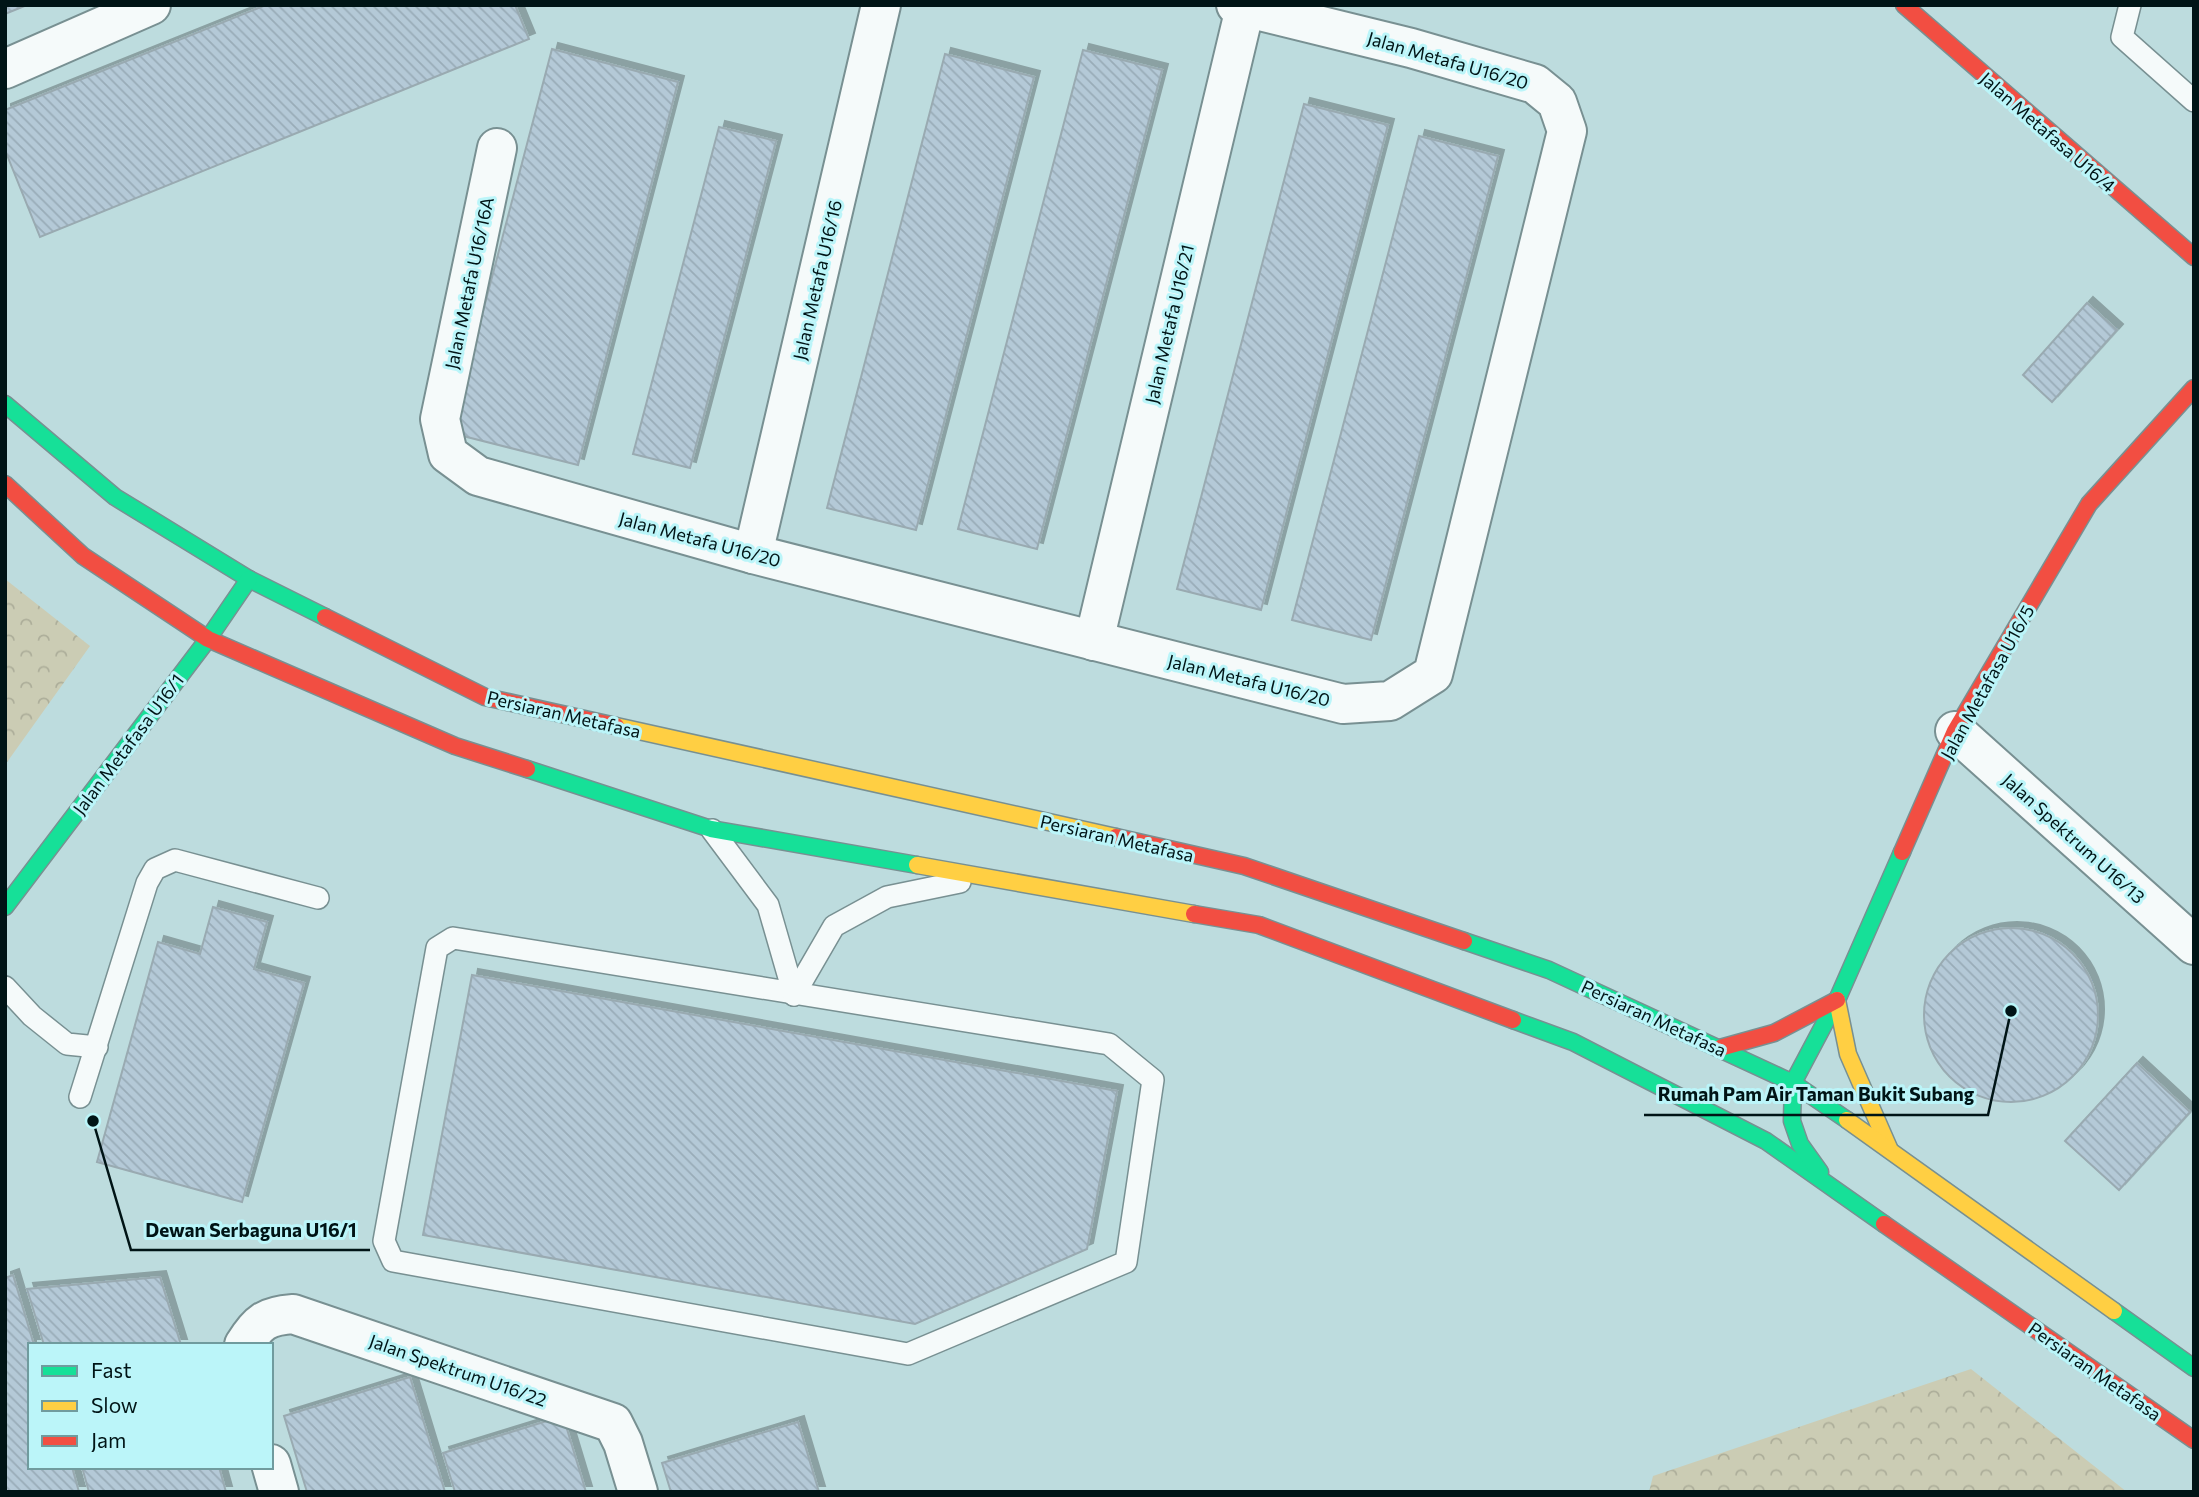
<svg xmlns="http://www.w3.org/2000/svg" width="2199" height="1497" viewBox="0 0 2199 1497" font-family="Commissioner,sans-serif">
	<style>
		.forest { fill: url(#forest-crowns) }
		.building { fill: url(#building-back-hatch); stroke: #99aab1; stroke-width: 2; filter: url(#shadow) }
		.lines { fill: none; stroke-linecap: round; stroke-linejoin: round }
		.lane-casing { stroke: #789092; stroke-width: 24 }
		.street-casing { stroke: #789092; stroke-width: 42 }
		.fast-casing { stroke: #789092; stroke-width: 19 }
		.slow-casing { stroke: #789092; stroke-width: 19 }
		.jam-casing { stroke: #789092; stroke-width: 19 }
		.lane { stroke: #f5fafa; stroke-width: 21 }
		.street { stroke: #f5fafa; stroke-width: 38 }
		.fast { stroke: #16e098; stroke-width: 16 }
		.slow { stroke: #ffcf43; stroke-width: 16 }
		.jam { stroke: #f24e42; stroke-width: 16 }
		.labels { text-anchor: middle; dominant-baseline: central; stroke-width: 6; stroke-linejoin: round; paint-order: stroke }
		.street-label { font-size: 18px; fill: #001416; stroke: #bbf5f9 }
		.leader { fill: none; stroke: #001416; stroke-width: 2.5 }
		.callout-dot { fill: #001416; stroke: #bbf5f9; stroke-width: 2.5 }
		.callout-label { font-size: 19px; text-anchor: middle; font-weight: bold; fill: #001416; stroke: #bbf5f9; stroke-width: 6; stroke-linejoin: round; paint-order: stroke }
	</style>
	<defs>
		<pattern id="forest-crowns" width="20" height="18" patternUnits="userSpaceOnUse" patternTransform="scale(1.75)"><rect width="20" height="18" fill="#cbccb4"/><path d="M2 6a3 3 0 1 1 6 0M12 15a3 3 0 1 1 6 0" fill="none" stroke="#adae9a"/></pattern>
		<pattern id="building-back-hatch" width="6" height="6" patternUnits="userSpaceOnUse" patternTransform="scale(1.75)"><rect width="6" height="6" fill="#b4c9d7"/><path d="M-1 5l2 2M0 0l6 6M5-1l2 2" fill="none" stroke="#99acb8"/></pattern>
		<filter id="shadow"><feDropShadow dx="6" dy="-6" stdDeviation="0" flood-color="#0004"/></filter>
	</defs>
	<rect width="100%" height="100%" fill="#bddcde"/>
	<g class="forest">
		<path d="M5,579l85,67 -85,119z"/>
		<path d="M1971,1369l156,123h-478l4,-16z"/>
	</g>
	<g class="building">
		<path d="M5,5h22l-22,9z"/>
		<path d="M266,5h249l14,34 -489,198 -35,-87v-40z"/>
		<path d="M552,49l126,33 -100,383 -127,-32z"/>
		<path d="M1083,50l79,20 -125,479 -79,-20z"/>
		<path d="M945,54l89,23 -118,453 -89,-22z"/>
		<path d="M1304,104l84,21 -127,485 -84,-21z"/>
		<path d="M719,127l57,14 -86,327 -57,-14z"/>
		<path d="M1419,136l79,20 -127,484 -79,-20z"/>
		<path d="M2087,303l30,27 -65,72 -29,-27z"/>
		<path d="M213,907l54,15 -13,47 50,14 -62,219 -145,-40 61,-220 42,12z"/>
		<circle cx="2011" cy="1015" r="87"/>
		<path d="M472,975l645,116 -30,158 -172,75 -492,-89z"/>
		<path d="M2137,1063l53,49 -71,78 -54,-49z"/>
		<path d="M13,1275l21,70h-4v122h42l7,25h-74v-214z"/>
		<path d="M160,1277l21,68h-137l-17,-56z"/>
		<path d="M410,1377l35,115h-138l-23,-76z"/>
		<path d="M563,1416l23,76h-131l-12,-39z"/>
		<path d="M798,1422l21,70h-148l-9,-29z"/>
		<path d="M82,1467h137l7,25h-137z"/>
	</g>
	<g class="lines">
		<g class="lane-casing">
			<g id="lane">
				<path d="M2130,5l-8,32 72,64"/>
				<path d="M712,830l56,75 26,90"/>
				<path d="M453,938l656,106 44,36 -27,182 -218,92 -515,-93 -9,-20 53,-293z"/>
				<path d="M5,987l27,29 35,28 30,3"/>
				<path d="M794,995l40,-69 53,-29 73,-15"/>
				<path d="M80,1097l67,-214 8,-14 20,-9 143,38"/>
			</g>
		</g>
		<g class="street-casing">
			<g id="street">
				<path d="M5,69l146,-64"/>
				<path d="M497,148l-57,271 8,35 30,22 275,78 590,150 47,-3 43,-27 134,-543 -10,-29 -22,-18 -124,-36 -175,-43"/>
				<path d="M753,554l128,-549"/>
				<path d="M1094,641l151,-633"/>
				<path d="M1955,731l239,214"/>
				<path d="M244,1345c14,-23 22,-29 49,-31l320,109 10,20 15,49"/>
				<path d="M271,1464l8,28"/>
			</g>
		</g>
		<g class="fast-casing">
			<g id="fast">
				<path d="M5,404l110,93 134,82 76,38"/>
				<path d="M527,769l184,60 206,36"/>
				<path d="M5,907l203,-268 41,-60"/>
				<path d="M1464,941l85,29 244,113 54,37"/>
				<path d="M1513,1020l60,22 193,99 118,83"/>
				<path d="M1820,1172l-20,-28 -8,-23 1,-38 44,-83 65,-148"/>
				<path d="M2114,1311l80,57"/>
			</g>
		</g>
		<g class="slow-casing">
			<g id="slow">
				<path d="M616,726l500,111"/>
				<path d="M917,865l277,49"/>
				<path d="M1837,1000l11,54 41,94"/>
				<path d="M1847,1120l267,191"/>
			</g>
		</g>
		<g class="jam-casing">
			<g id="jam">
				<path d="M1904,5l290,252"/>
				<path d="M5,484l78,72 125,83 247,107 72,23"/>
				<path d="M325,617l160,80 131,29"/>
				<path d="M1116,837l128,29 220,75"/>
				<path d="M1902,852l53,-121 134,-227 105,-116"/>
				<path d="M1194,914l65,11 254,95"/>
				<path d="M1720,1048l54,-15 63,-33"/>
				<path d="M1884,1224l310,216"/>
			</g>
		</g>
		<use href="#lane" class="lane"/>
		<use href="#street" class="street"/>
		<use href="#fast" class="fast"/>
		<use href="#slow" class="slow"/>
		<use href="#jam" class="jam"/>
	</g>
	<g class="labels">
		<g class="street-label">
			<text transform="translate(1448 60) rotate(16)">Jalan Metafa U16/20</text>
			<text transform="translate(2048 132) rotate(41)">Jalan Metafasa U16/4</text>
			<text transform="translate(817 280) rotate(-77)">Jalan Metafa U16/16</text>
			<text transform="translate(469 283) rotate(-78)">Jalan Metafa U16/16A</text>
			<text transform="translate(1169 324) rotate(-77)">Jalan Metafa U16/21</text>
			<text transform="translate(700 539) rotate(15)">Jalan Metafa U16/20</text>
			<text transform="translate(1249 680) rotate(14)">Jalan Metafa U16/20</text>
			<text transform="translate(1987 682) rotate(-61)">Jalan Metafasa U16/5</text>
			<text transform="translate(564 714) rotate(13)">Persiaran Metafasa</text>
			<text transform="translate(128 744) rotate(-53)">Jalan Metafasa U16/1</text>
			<text transform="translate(1117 838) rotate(13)">Persiaran Metafasa</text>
			<text transform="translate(2074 838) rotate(42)">Jalan Spektrum U16/13</text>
			<text transform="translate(1654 1018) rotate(25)">Persiaran Metafasa</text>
			<text transform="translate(458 1370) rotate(19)">Jalan Spektrum U16/22</text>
			<text transform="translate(2095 1371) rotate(35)">Persiaran Metafasa</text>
		</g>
	</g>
	<path class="leader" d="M2011 1011L1988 1115H1644M93 1121L131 1250H370"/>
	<g class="callout-dot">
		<circle cx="2011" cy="1011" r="7"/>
		<circle cx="93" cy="1121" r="7"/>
	</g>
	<g class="callout-label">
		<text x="1816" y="1101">Rumah Pam Air Taman Bukit Subang</text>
		<text x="251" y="1237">Dewan Serbaguna U16/1</text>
	</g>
	<rect width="2199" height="1497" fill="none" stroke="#001416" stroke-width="14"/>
	<rect x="28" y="1343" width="245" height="126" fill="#bbf5f9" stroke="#709b9e" stroke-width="2"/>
	<rect x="42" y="1366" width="35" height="10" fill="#16e098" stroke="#709b9e" stroke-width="2"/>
	<text x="91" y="1378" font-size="21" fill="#001416">Fast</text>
	<rect x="42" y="1401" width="35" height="10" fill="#ffcf43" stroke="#709b9e" stroke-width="2"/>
	<text x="91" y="1413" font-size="21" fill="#001416">Slow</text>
	<rect x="42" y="1436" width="35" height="10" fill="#f24e42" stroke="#709b9e" stroke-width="2"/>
	<text x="91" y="1448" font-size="21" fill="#001416">Jam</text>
</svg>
